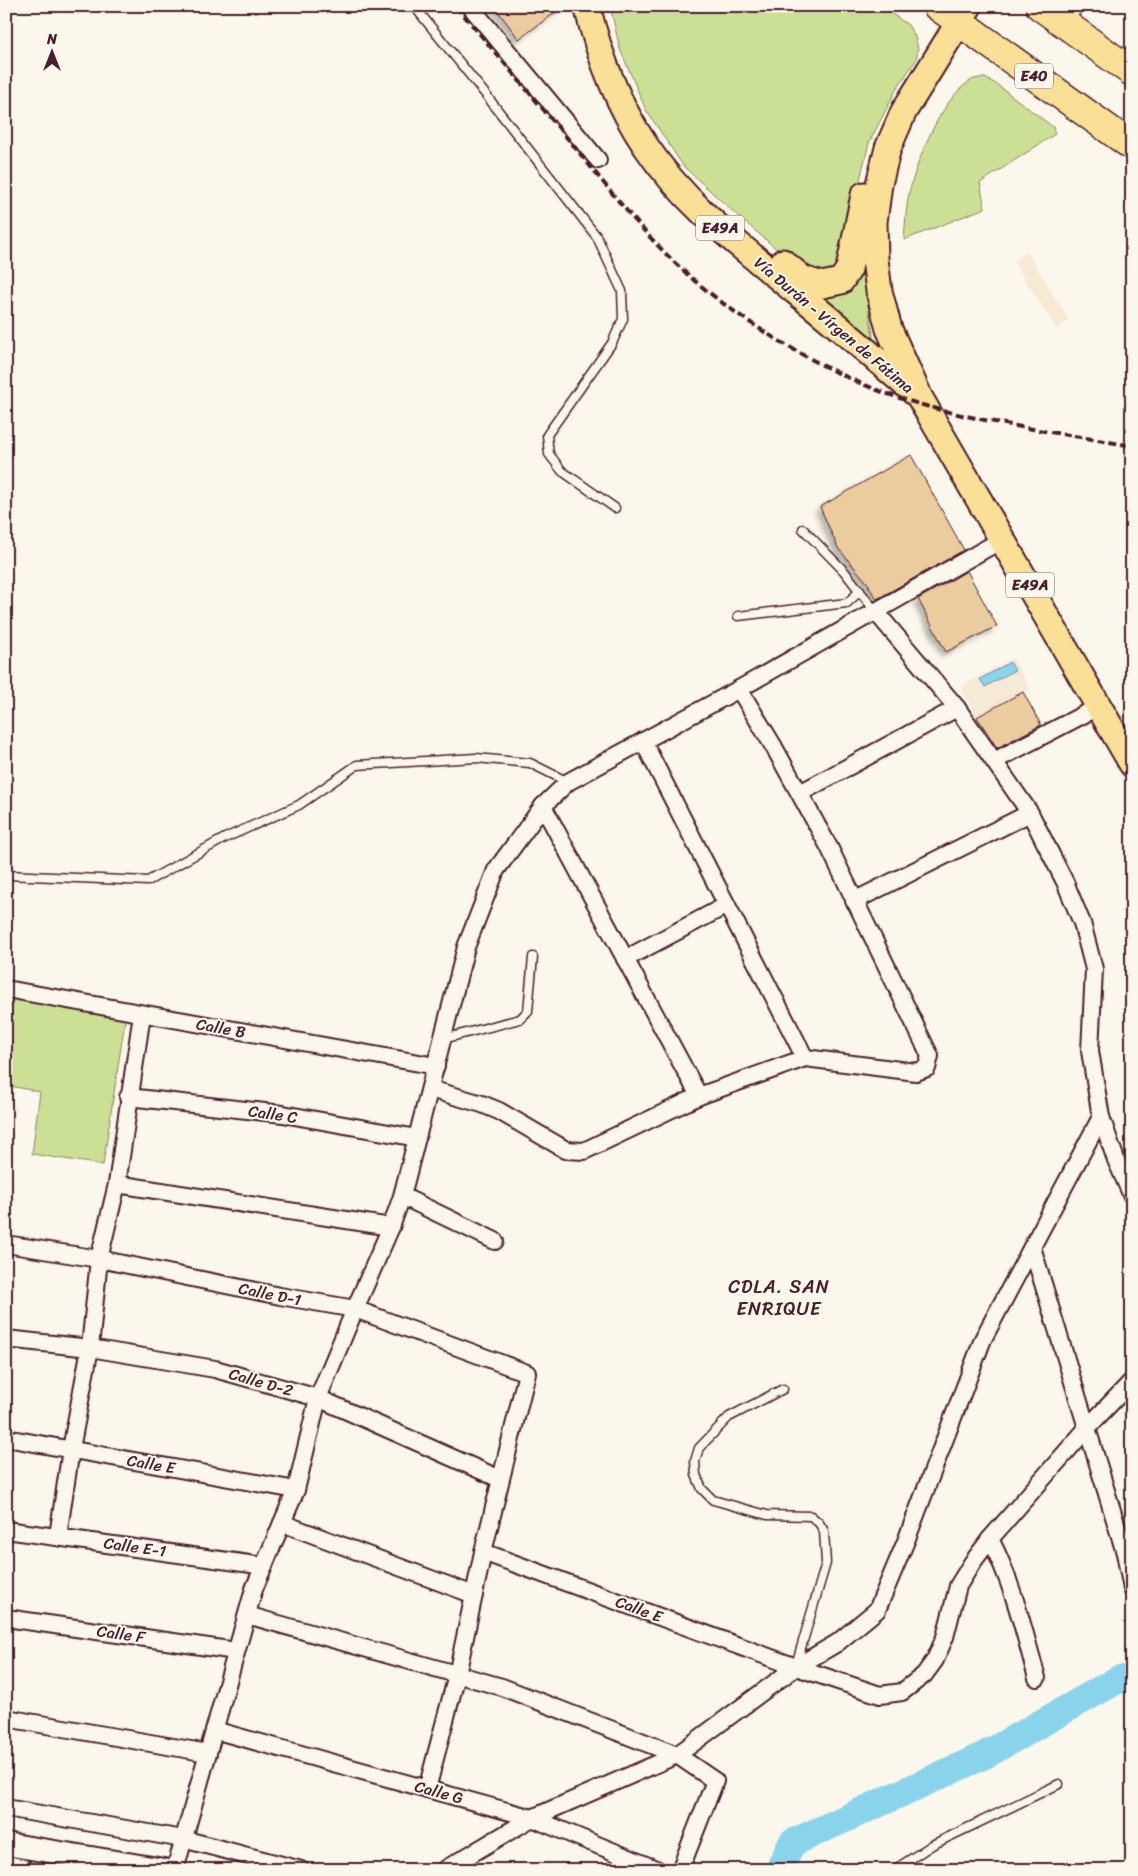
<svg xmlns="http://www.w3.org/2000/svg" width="1138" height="1876" viewBox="0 0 1138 1876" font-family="Sriracha,sans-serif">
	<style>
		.built { fill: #f6ead5 }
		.green { fill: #cce095; stroke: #8b8060 }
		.water { fill: #8ad4eb; stroke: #708c9e }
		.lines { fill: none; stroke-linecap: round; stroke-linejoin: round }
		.river { stroke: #8ad4eb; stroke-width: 28 }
		.building { fill: #ebcc9e; stroke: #4a1f2b; filter: url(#shadow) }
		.lane-casing { stroke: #4a1f2b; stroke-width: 11 }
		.street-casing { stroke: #4a1f2b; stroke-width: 20 }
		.secondary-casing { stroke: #4a1f2b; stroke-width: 26 }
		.primary-casing { stroke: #4a1f2b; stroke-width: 29 }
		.highway-casing { stroke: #4a1f2b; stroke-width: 31 }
		.lane { stroke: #fbf7ec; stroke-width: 8 }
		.street { stroke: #fbf7ec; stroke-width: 16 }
		.secondary { stroke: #fbf7ec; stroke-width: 22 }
		.primary { stroke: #fadf96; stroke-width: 25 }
		.highway { stroke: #fadf96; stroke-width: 28 }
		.rail { stroke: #4a1f2b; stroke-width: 4; stroke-dasharray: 8 4; stroke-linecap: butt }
		.labels { text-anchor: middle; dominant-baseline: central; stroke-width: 4; stroke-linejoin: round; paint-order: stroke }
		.shield { fill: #fbf7ec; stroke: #7f6065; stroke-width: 1 }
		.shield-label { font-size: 15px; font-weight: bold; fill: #4a1f2b }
		.street-label { font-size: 16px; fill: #4a1f2b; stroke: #fbf7ec }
		.quarter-label { font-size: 19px; letter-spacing: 1px; fill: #4a1f2b; stroke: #fbf7ec }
	</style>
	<defs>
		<filter id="shadow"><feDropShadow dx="-4.5" dy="4.5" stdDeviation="2.5" flood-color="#0004"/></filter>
	</defs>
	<rect width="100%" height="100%" fill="#fbf7ec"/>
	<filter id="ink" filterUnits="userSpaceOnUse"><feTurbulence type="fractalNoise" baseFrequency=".02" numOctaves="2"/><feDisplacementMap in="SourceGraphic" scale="10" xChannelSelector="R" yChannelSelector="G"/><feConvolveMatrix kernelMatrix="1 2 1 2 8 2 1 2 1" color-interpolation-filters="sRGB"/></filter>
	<g filter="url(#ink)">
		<g class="built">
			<path d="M1027,252l42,68 -12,9 -44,-68z"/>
			<path d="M1013,658l17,31 -53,28 -17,-30z"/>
		</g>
		<g class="green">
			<path d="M610,6h271l27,19 7,12 3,12 -2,11 -19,28 -28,55 -27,110 -8,15 -6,3 -7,2 -22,-5 -60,-51 -55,-50 -38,-57 -26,-61z"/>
			<path d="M985,78l11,6 57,43 2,7 -75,49 5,25 -81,32c1,-14 2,-28 4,-42 7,-34 32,-98 62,-117 4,-3 10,-3 15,-3z"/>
			<path d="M860,258l13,77 -1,5 -64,-52z"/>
			<path d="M6,994l120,20 -23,151 -71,-11 8,-62 -34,-7z"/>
		</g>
		<path class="water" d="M1010,662l5,8 -30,17 -5,-8z"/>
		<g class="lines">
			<path class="river" d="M779,1870l13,-27 193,-88 134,-76 13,1"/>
		</g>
		<g class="building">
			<path d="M494,6h70l-45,33z"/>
			<path d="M911,455l53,95 -87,49 -9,-13h2l-32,-38 -18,-41z"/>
			<path d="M967,571l30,55 -51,26 -28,-53z"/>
			<path d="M1023,692l18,33 -44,23 -20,-31z"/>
		</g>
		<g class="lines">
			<g class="lane-casing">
				<g id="lane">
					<path d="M414,6l72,89 111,142 25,54 1,28 -11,24 -65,92 2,19 13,17 53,37"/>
					<path d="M1070,21l9,-15"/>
					<path d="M803,529l41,42 32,41"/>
					<path d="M738,616l109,-13 13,-12"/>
					<path d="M6,875l142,6 77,-43 74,-33 58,-40 119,-7 54,5 38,19"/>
					<path d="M443,1039l77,-20 8,-8 5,-54"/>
					<path d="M783,1389l-54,28 -30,31 -4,13 1,14 6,14 11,11 54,15 44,1 8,7 5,8 2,32 -30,102"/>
					<path d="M894,1870l38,-25 127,-61"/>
				</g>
			</g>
			<g class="street-casing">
				<g id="street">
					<path d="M470,6l128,154"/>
					<path d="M643,741l162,317"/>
					<path d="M994,761l106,-55"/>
					<path d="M800,793l157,-85"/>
					<path d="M543,806l156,290"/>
					<path d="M854,901l176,-88"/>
					<path d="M625,959l102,-54"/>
					<path d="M6,989l430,77"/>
					<path d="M430,1089l52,15 17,7 67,39 18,1 115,-55 106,-38 111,14 11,-4 3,-12 -101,-209 -55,-100 -35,-58"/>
					<path d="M128,1097l155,17 134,24"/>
					<path d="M1101,1117l15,43 16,36"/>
					<path d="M117,1184l274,43"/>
					<path d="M402,1196l93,45"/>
					<path d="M6,1244l93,15 181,37 75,13 172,64 -44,179 -26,123 -30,114"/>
					<path d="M1032,1247l93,306 7,36"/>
					<path d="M6,1339l84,9 125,21 103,29 182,81"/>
					<path d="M6,1438l290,52"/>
					<path d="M282,1523l192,72"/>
					<path d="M6,1530l258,36"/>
					<path d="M58,1536l13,-87 19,-101 9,-89 18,-75 25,-170"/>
					<path d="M990,1539c23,44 34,92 47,139"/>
					<path d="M483,1552l313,115 84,28 22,-3 22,-17 11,-15 10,-23 13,-51 14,-23 18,-24 98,-112 44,-46"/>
					<path d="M247,1615l255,72 175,68 38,26 -35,89"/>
					<path d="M6,1618l230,33"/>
					<path d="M6,1718l202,35"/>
					<path d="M214,1730l318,88 126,52"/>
					<path d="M6,1808l177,31 118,31"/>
					<path d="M175,1870l79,-281 42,-99 22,-92 37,-89 36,-82 11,-31 64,-249 30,-77 47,-64 25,-24 171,-93 264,-150"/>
					<path d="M444,1870l88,-52 145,-63 119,-88 41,-24 40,-33 29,-69 77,-202 118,-222 -11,-66 4,-82 -12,-46 -17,-41 -35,-69 -73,-105 -81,-96"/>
				</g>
			</g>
			<g class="secondary-casing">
				<g id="secondary">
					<path d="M6,1844l158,26"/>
					<path d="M6,1867l15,3"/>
				</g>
			</g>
			<g class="primary-casing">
				<g id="primary">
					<path d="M587,6c12,49 30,97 58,139 39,59 97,102 151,147 40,32 79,66 118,100"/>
					<path d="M969,6l-65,105 -16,37 -9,36 -5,38 1,37 4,32 10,38 31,69 212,366"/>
					<path d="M783,262l20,17 19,6 19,-4 8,-12 15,-74"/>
				</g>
			</g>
			<g class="highway-casing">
				<g id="highway">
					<path d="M937,6l195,140"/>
					<path d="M1040,6l92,66"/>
				</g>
			</g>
			<use href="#lane" class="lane"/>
			<use href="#street" class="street"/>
			<use href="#secondary" class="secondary"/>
			<use href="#primary" class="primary"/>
			<use href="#highway" class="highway"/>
			<path class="rail" d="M456,6c39,46 78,92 117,139 31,38 61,77 96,112 55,55 143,109 216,136 78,28 165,38 247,53"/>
		</g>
	</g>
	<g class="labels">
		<g class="shield">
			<rect x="1015" y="63.5" width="38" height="25" rx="4"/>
			<rect x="696" y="215.5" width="48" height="25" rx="4"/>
			<rect x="1006" y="572.5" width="48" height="25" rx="4"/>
		</g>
		<g class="shield-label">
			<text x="1034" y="76">E40</text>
			<text x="720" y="228">E49A</text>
			<text x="1030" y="585">E49A</text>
		</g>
		<g class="street-label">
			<text transform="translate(834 325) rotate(40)">Vía Durán - Vírgen de Fátima</text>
			<text transform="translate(221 1028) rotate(10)">Calle B</text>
			<text transform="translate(273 1114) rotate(8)">Calle C</text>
			<text transform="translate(270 1294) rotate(11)">Calle D-1</text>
			<text transform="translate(261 1382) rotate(16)">Calle D-2</text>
			<text transform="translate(151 1464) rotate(10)">Calle E</text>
			<text transform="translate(135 1547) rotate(8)">Calle E-1</text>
			<text transform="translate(639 1609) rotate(20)">Calle E</text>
			<text transform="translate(121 1634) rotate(8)">Calle F</text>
			<text transform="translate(439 1792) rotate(15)">Calle G</text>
		</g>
		<g class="quarter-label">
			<text x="779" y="1286">CDLA. SAN<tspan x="779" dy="22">ENRIQUE</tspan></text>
		</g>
	</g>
	<rect width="1138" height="1876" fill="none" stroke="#fbf7ec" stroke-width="25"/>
	<rect x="12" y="12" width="1113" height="1851" fill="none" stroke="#4a1f2b" stroke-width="2" filter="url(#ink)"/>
	<g transform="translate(52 52)" stroke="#fbf7ec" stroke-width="4" paint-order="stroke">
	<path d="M0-4L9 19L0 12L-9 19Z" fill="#4a1f2b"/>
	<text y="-8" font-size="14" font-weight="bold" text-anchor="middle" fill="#4a1f2b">N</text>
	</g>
</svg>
